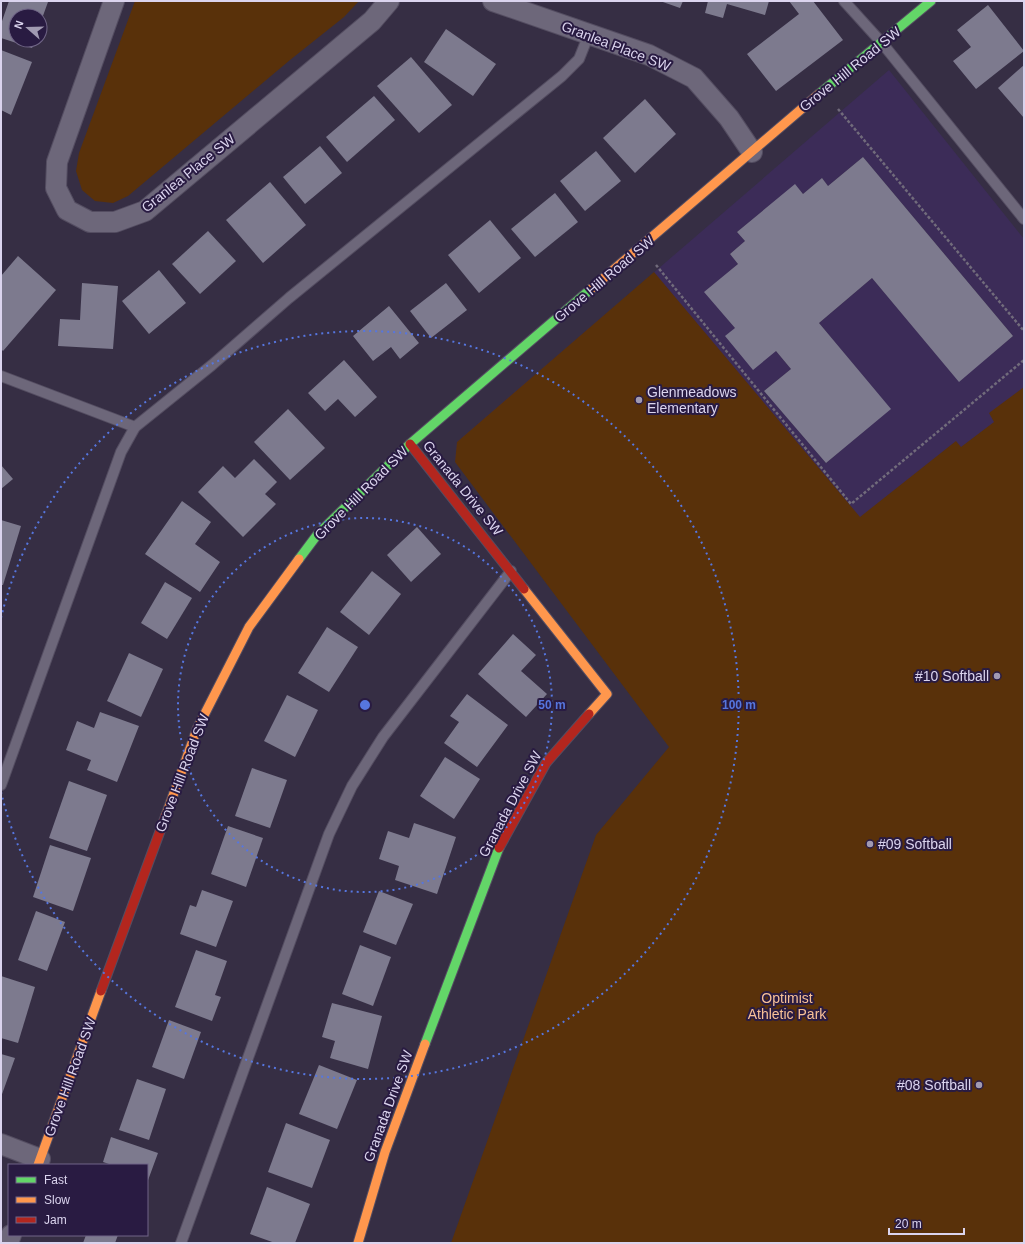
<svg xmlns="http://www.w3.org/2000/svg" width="1025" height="1244" viewBox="0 0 1025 1244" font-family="Arial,sans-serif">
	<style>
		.built { fill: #3c2c58; fill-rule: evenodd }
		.green { fill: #59310a }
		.building { fill: #7d7a8e }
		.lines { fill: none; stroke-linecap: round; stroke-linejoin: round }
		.lane-casing { stroke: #544d61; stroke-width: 12 }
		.street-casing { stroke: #544d61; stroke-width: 22 }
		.fast-casing { stroke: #544d61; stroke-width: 11 }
		.slow-casing { stroke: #544d61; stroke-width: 11 }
		.jam-casing { stroke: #544d61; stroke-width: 11 }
		.path { stroke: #716b7b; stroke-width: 2.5; stroke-dasharray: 3 2; stroke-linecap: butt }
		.lane { stroke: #6d677a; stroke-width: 10 }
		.street { stroke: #6d677a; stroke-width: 20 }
		.fast { stroke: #63d668; stroke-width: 9 }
		.slow { stroke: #ff974d; stroke-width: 9 }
		.jam { stroke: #b3261e; stroke-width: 9 }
		.ring { fill: none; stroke: #5676df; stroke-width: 2; stroke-dasharray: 2 4 }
		.poi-dot { fill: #a19ab2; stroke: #291b42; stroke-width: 1.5 }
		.labels { text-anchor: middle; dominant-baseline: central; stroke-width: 4; stroke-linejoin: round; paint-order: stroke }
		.street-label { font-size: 14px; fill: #dbd4ee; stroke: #291b42 }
		.poi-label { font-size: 14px; fill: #dbd4ee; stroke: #291b42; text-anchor: start }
		.park-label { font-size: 14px; fill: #f8c197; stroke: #291b42 }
		.centre { fill: #5676df; stroke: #291b42; stroke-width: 2 }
		.ring-label { font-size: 12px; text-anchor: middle; font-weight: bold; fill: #5676df; stroke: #291b42; stroke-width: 4; stroke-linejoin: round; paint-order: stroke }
	</style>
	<rect width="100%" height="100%" fill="#362e44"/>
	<path class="built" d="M889,70l135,169v274l-314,186 -255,-237 2,-20zM863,157l150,179 -54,45 -87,-103 -53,45 71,86 -64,54 -62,-72 27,-22 -15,-18 -41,-23 -30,-36 33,-28 -8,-10 15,-13 -8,-9 58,-47 8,9 19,-16 6,8z"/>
	<g class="green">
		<path d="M135,1h224l-15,16 -54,43 -162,136 -15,7 -18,-2 -13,-11 -6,-19 3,-18z"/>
		<path d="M654,272l206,245 96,-76 5,6 33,-25 -5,-9 35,-26v856h-573l145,-408 73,-88 -214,-285 2,-20z"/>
	</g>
	<g class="building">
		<path d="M9,1l39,1 -8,22v-8h-24v24h19l-3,8 -31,-10v-14z"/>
		<path d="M660,1h23l-3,7z"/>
		<path d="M708,1h61l-4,14 -38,-11 -4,14 -18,-5z"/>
		<path d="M789,1h24l30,39 -67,51 -29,-37 52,-40z"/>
		<path d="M988,5l36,46 -48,38 -23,-28 18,-14 -14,-17z"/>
		<path d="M446,29l50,35 -23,32 -49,-34z"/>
		<path d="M1,50l31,12 -21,53 -10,-5z"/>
		<path d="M411,57l41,48 -33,28 -42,-47z"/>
		<path d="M1024,65v53l-26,-30z"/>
		<path d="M374,96l21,24 -48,42 -21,-25z"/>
		<path d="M645,99l31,35 -41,39 -32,-35z"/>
		<path d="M320,146l22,27 -37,31 -22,-27z"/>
		<path d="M596,151l25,30 -36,30 -25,-30z"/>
		<path d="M863,157l150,179 -54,46 -87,-104 -53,45 72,86 -65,54 -62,-72 27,-22 -15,-18 -23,19 -28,-34 10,-8 -31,-36 34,-28 -8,-10 15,-13 -8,-9 58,-48 8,10 19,-16 6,8z"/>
		<path d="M270,182l36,43 -43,38 -37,-43z"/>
		<path d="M555,193l23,29 -43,35 -24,-28z"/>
		<path d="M490,220l31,38 -42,35 -31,-38z"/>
		<path d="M208,231l28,30 -36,33 -28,-30z"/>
		<path d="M18,256l38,34 -53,61 -2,-2v-73z"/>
		<path d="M159,270l27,33 -37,31 -27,-33z"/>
		<path d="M82,283l36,3 -5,63 -55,-3 2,-27 20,1z"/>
		<path d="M446,283l21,27 -36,28 -21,-27z"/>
		<path d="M389,306l30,37 -19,16 -9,-12 -18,14 -20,-25z"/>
		<path d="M344,360l33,37 -22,20 -17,-18 -13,12 -17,-18z"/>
		<path d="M288,409l37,39 -35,32 -36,-38z"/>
		<path d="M254,459l23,23 -12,12 11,10 -33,33 -45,-45 25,-26 12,12z"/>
		<path d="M1,465l12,14 -12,10z"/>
		<path d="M182,501l29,21 -16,22 25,18 -20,30 -55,-38z"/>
		<path d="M1,520l20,6 -18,59h-2z"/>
		<path d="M417,527l24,27 -30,28 -24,-27z"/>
		<path d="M372,571l29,23 -32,41 -29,-23z"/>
		<path d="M165,582l27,16 -25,41 -26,-16z"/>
		<path d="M327,627l31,20 -29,45 -31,-19z"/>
		<path d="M513,634l23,21 -15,16 26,23 -21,23 -48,-43z"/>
		<path d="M129,653l34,16 -22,48 -34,-16z"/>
		<path d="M467,694l41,31 -31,42 -33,-24 15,-21 -9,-6z"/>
		<path d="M287,695l31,15 -23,47 -31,-16z"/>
		<path d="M100,712l39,14 -22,56 -30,-12 4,-10 -25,-10 11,-29 17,7z"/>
		<path d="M445,757l35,22 -26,40 -34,-23z"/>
		<path d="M252,768l35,12 -17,48 -35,-12z"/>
		<path d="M69,781l38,14 -20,56 -38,-13z"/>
		<path d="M414,823l42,14 -19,57 -42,-14 4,-14 -20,-7 9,-28 21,7z"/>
		<path d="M228,826l35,12 -17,49 -35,-13z"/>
		<path d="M50,845l41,13 -18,53 -40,-14z"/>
		<path d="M202,890l31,11 -17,46 -36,-13 10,-29 6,2z"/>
		<path d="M379,891l34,13 -17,41 -33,-13z"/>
		<path d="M36,911l29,11 -18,49 -29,-11z"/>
		<path d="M360,945l31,12 -18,49 -31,-12z"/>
		<path d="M196,950l31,11 -12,34 6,2 -9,24 -37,-14z"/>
		<path d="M1,976l34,11 -17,56 -17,-5z"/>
		<path d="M332,1003l50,13 -14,53 -38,-11 5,-17 -13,-4z"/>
		<path d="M169,1020l32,12 -17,47 -32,-12z"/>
		<path d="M1,1054l14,4 -14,39z"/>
		<path d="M319,1065l38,15 -20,49 -38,-15z"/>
		<path d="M137,1079l29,10 -17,51 -30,-10z"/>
		<path d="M286,1123l44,17 -18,48 -44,-16z"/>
		<path d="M111,1137l47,16 -11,30v-18h-35l-9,-3z"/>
		<path d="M267,1187l43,17 -15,39h-20l-25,-9z"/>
		<path d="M86,1235h32l-3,8h-32z"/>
	</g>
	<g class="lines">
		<g class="lane-casing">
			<g id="lane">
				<path d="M844,1l38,42 142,176"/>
				<path d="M1,376l134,51"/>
				<path d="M1,785l120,-333 14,-25 77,-62 77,-67 273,-222 17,-17 10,-25"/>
				<path d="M181,1243l148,-409 23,-48 31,-49 128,-166"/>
			</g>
		</g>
		<g class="street-casing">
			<g id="street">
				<path d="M114,1l-57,161 -1,26 11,22 23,12h25l30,-11 227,-190 17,-20"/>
				<path d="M493,1l156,54 45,23 35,40 23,34"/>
				<path d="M1,1144l39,15"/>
				<path d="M8,1243l3,-8"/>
			</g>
		</g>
		<g class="fast-casing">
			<g id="fast">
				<path d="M819,94l112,-93"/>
				<path d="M299,559l18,-24 93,-91 181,-155"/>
				<path d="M425,1044l74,-196"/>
			</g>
		</g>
		<g class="slow-casing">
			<g id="slow">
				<path d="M591,289l228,-195"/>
				<path d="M524,589l83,105 -18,20"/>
				<path d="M166,815l31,-86 52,-102 50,-68"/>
				<path d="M38,1165l63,-174"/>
				<path d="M358,1243l27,-91 40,-108"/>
			</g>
		</g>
		<g class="jam-casing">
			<g id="jam">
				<path d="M410,444l114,145"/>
				<path d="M499,848l47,-85 43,-49"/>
				<path d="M101,991l65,-176"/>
			</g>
		</g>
		<g class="path">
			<path d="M838,109l186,222"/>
			<path d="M656,265l195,239 173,-144"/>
		</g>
		<use href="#lane" class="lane"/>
		<use href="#street" class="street"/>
		<use href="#fast" class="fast"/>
		<use href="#slow" class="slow"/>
		<use href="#jam" class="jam"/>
	</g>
	<g class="ring">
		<circle cx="365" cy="705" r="187"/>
		<path d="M1 618A374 374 0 1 1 1 792"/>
	</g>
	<g class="poi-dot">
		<circle cx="639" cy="400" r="4"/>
		<circle cx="997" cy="676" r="4"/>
		<circle cx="870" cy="844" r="4"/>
		<circle cx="979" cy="1085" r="4"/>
	</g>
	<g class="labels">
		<g class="street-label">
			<text transform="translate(616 46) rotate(21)">Granlea Place SW</text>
			<text transform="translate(850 69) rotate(-39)">Grove Hill Road SW</text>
			<text transform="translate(188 173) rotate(-39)">Granlea Place SW</text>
			<text transform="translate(604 279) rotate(-40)">Grove Hill Road SW</text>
			<text transform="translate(463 488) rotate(51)">Granada Drive SW</text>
			<text transform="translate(361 493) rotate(-45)">Grove Hill Road SW</text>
			<text transform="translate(182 773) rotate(-69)">Grove Hill Road SW</text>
			<text transform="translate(510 804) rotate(-62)">Granada Drive SW</text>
			<text transform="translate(70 1077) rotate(-70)">Grove Hill Road SW</text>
			<text transform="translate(388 1106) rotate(-70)">Granada Drive SW</text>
		</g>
		<g class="poi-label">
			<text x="647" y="392">Glenmeadows<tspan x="647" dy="16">Elementary</tspan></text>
			<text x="989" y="676" text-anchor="end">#10 Softball</text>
			<text x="878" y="844">#09 Softball</text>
			<text x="971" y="1085" text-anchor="end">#08 Softball</text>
		</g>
		<g class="park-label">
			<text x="787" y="998">Optimist<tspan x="787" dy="16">Athletic Park</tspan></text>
		</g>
	</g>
	<circle cx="365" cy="705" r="6" class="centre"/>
	<g class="ring-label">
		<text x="552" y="709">50 m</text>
		<text x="739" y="709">100 m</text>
	</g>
	<rect width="1025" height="1244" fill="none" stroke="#dbd4ee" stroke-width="4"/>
	<rect x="8" y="1164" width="140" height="72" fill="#291b42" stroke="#706587"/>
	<rect x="16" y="1177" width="20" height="6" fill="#63d668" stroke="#706587"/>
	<text x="44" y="1184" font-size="12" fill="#dbd4ee">Fast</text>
	<rect x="16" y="1197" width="20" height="6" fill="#ff974d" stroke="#706587"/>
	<text x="44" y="1204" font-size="12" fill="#dbd4ee">Slow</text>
	<rect x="16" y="1217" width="20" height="6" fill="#b3261e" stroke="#706587"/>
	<text x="44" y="1224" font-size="12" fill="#dbd4ee">Jam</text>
	<g transform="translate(28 28) rotate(290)"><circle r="19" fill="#291b42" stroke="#706587"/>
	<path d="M0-3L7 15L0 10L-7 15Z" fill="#a19ab2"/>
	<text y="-6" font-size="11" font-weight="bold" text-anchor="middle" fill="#dbd4ee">N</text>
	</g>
	<path d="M889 1228v6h75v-6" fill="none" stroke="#dbd4ee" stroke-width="2"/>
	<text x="895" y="1228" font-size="12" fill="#dbd4ee" stroke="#291b42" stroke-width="3" paint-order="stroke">20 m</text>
</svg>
